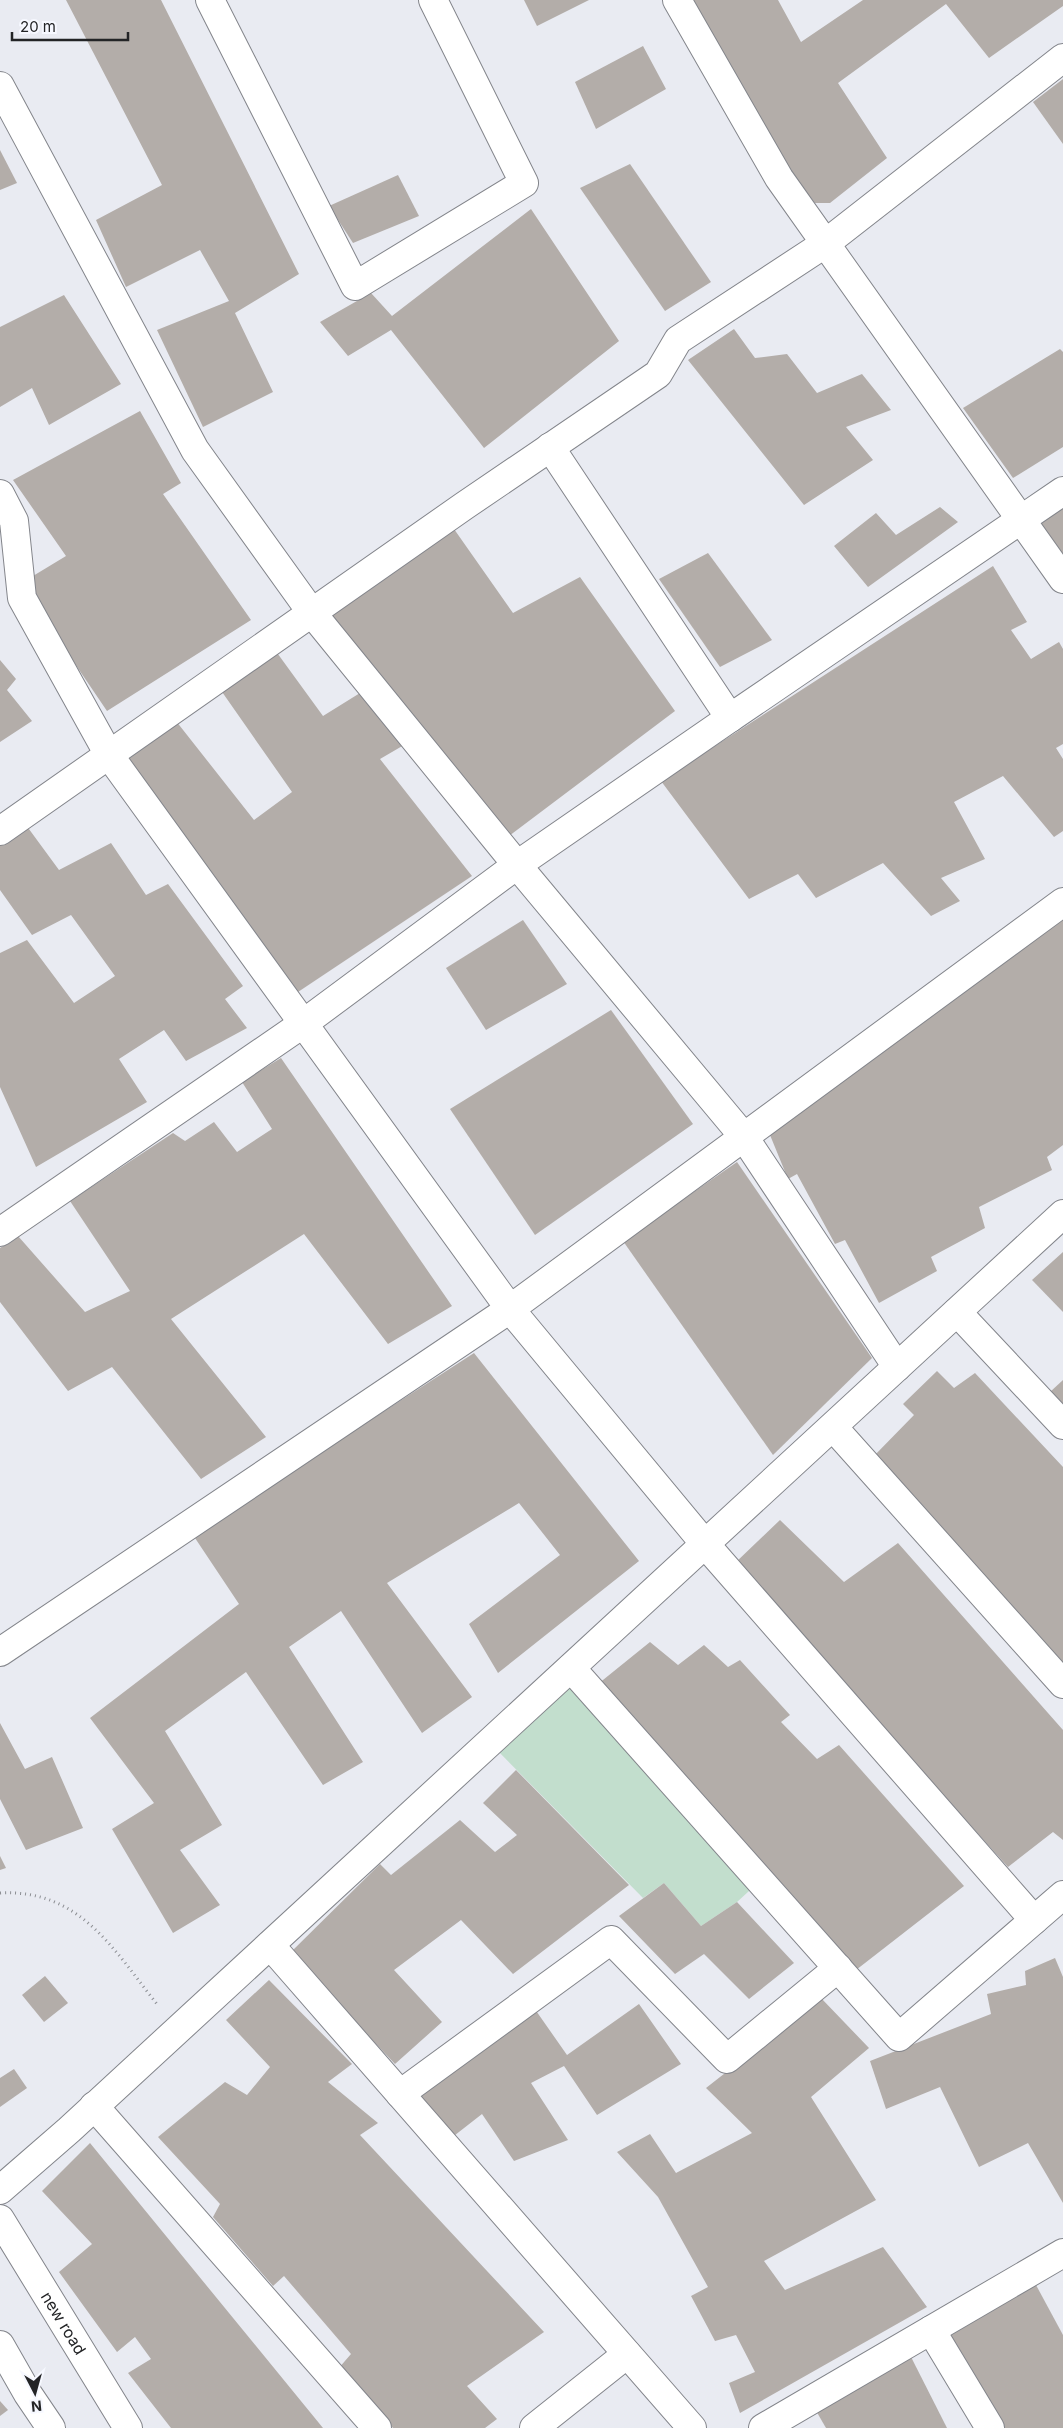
<svg xmlns="http://www.w3.org/2000/svg" width="1063" height="2428" viewBox="0 0 1063 2428" font-family="Inter,sans-serif">
	<style>
		.green { fill: #c2decd }
		.building { fill: #b3ada9 }
		.lines { fill: none; stroke-linecap: round; stroke-linejoin: round }
		.minor-casing { stroke: #83858b; stroke-width: 30 }
		.major-casing { stroke: #83858b; stroke-width: 30 }
		.path { stroke: #8d8f94; stroke-width: 3; stroke-dasharray: 1 4; stroke-linecap: butt }
		.minor { stroke: #fff; stroke-width: 28 }
		.major { stroke: #fff; stroke-width: 28 }
		.labels { text-anchor: middle; dominant-baseline: central; stroke-width: 4; stroke-linejoin: round; paint-order: stroke }
		.street-label { font-size: 16px; fill: #232426; stroke: #f6f8ff }
	</style>
	<rect width="100%" height="100%" fill="#e9ebf2"/>
	<path class="green" d="M571,1668l189,213 -23,21 -36,24 -37,-43 -21,15 -149,-151z"/>
	<g class="building">
		<path d="M66,0h95l138,274 -64,39 38,79 -70,35 -46,-97 72,-29 -29,-51 -74,37 -30,-67 66,-35z"/>
		<path d="M524,0h65l-52,26z"/>
		<path d="M691,0h87l23,42 62,-42h200v6l-74,52 -43,-54 -108,79 49,75 -57,45h-15l-29,-35z"/>
		<path d="M643,46l23,43 -70,40 -21,-47z"/>
		<path d="M1063,79v65l-30,-42z"/>
		<path d="M0,150l17,33 -17,7z"/>
		<path d="M630,164l81,118 -46,29 -85,-123z"/>
		<path d="M398,175l21,41 -66,27 -24,-37z"/>
		<path d="M531,209l88,132 -135,107 -93,-118 -43,26 -28,-34 51,-29 21,23z"/>
		<path d="M64,295l57,89 -72,41 -17,-37 -32,19v-80z"/>
		<path d="M734,329l21,29 32,-4 30,39 45,-19 29,36 -45,17 27,33 -69,45 -116,-145z"/>
		<path d="M1060,349l3,3v95l-50,31 -50,-70z"/>
		<path d="M140,411l41,72 -18,11 88,126 -144,91 -76,-112 2,-23 33,-20 -53,-76z"/>
		<path d="M1063,503v55l-29,-37z"/>
		<path d="M940,507l18,15 -90,65 -34,-41 42,-33 20,22z"/>
		<path d="M454,529l59,84 67,-36 95,134 -166,125 -183,-222z"/>
		<path d="M708,553l64,87 -52,27 -61,-88z"/>
		<path d="M993,566l34,56 -16,8 20,29 28,-17 4,7v95l-7,4 7,11v72l-9,6 -51,-61 -49,26 31,57 -44,19 19,23 -29,15 -48,-53 -67,35 -18,-24 -49,25 -88,-118z"/>
		<path d="M275,650l48,66 37,-23 44,52 -24,14 92,117 -174,116 -176,-235 54,-36 78,99 38,-28 -72,-103z"/>
		<path d="M0,660l16,19 -9,11 25,31 -32,21z"/>
		<path d="M26,825l33,45 52,-27 35,52 22,-11 75,102 -18,13 22,29 -61,33 -22,-31 -45,29 28,43 -111,65 -36,-80v-134l27,-13 47,63 41,-27 -44,-61 -39,20 -32,-45v-48z"/>
		<path d="M1063,917v228l-16,12 5,13 -73,37 6,21 -54,29 6,14 -58,32 -34,-63 -10,4 -38,-70 -9,5 -18,-44z"/>
		<path d="M523,920l44,64 -81,46 -40,-62z"/>
		<path d="M611,1010l82,114 -158,111 -85,-126z"/>
		<path d="M281,1058l171,248 -64,38 -84,-110 -133,85 95,118 -65,42 -89,-112 -44,24 -68,-89v-54l18,-12 67,76 45,-21 -60,-90 103,-68 12,8 29,-19 23,30 35,-23 -30,-47z"/>
		<path d="M737,1162l135,196 -99,97 -150,-214z"/>
		<path d="M1063,1252v60l-31,-32z"/>
		<path d="M474,1353l165,208 -141,112 -29,-49 91,-69 -41,-52 -132,80 85,114 -50,36 -81,-122 -52,36 74,115 -40,23 -77,-113 -81,59 57,94 -42,25 40,55 -47,28 -61,-104 42,-26 -64,-85 149,-114 -46,-69z"/>
		<path d="M937,1371l17,17 21,-15 88,94v199l-191,-208 42,-43 -11,-11z"/>
		<path d="M1063,1380v26l-13,-14z"/>
		<path d="M780,1520l64,62 54,-39 165,187v110l-10,-8 -45,35 -274,-303z"/>
		<path d="M650,1642l28,23 26,-20 24,22 12,-7 50,55 -9,7 36,37 22,-14 125,141 -108,84 -258,-286z"/>
		<path d="M0,1723l25,46 27,-12 31,71 -57,22 -26,-51z"/>
		<path d="M516,1770l113,115 -116,89 -52,-54 -67,50 48,52 -47,42 -105,-111 90,-89 11,11 69,-55 35,32 22,-17 -34,-32z"/>
		<path d="M0,1856l6,12 -6,2z"/>
		<path d="M664,1883l37,43 36,-24 57,61 -45,36 -45,-45 -29,20 -56,-58z"/>
		<path d="M1055,1958l8,19v226l-35,-60 -49,24 -39,-80 -54,22 -16,-48 121,-47 -4,-20 39,-9 -1,-14z"/>
		<path d="M45,1976l23,27 -24,19 -22,-27z"/>
		<path d="M269,1980l83,84 -24,18 50,41 -18,12 184,197 -77,54 30,33 -12,9h-92l-55,-59 13,-15 -67,-78 -11,10 -60,-69 7,-13 -62,-67 67,-55 22,13 23,-28 -44,-47z"/>
		<path d="M821,1998l48,50 -58,49 65,103 -112,61 21,29 98,-43 44,60 -187,106 -11,-30 26,-11 -19,-37 -21,6 -24,-45 17,-9 -50,-90 -41,-45 33,-18 26,39 76,-40 -46,-45z"/>
		<path d="M639,2004l42,60 -84,51 -33,-49 -33,17 37,57 -54,21 -32,-47 -32,25 -38,-43 120,-91 35,50z"/>
		<path d="M14,2069l13,19 -27,19v-29z"/>
		<path d="M90,2143l233,285h-152l-43,-55 23,-14 -16,-22 -18,15 -58,-80 33,-28 -50,-53z"/>
		<path d="M1036,2285l27,50v93h-60l-56,-93z"/>
		<path d="M909,2353l38,75h-121l-11,-19z"/>
		<path d="M0,2401l8,9 -8,6z"/>
	</g>
	<g class="lines">
		<g class="minor-casing">
			<g id="minor">
				<path d="M210,0l145,286 169,-103 -91,-183"/>
				<path d="M677,0l102,178 284,401"/>
				<path d="M0,86l195,364 117,163 205,252 227,272 153,230"/>
				<path d="M550,447l180,271 333,-227"/>
				<path d="M0,494l14,27 8,77 87,157 401,554 195,235 329,376"/>
				<path d="M0,831l464,-325 194,-132 20,-34 148,-97 237,-185"/>
				<path d="M0,1232l304,-209 213,-158 213,-147"/>
				<path d="M957,1312l106,113"/>
				<path d="M833,1427l230,257"/>
				<path d="M0,1652l510,-343 553,-407"/>
				<path d="M571,1668l328,369 164,-142"/>
				<path d="M270,1945l422,483"/>
				<path d="M400,2094l211,-154 116,119 111,-91"/>
				<path d="M94,2106l283,322"/>
				<path d="M0,2190l69,-60 994,-916"/>
				<path d="M931,2330l59,98"/>
				<path d="M534,2428l93,-74"/>
				<path d="M763,2428l300,-175"/>
			</g>
		</g>
		<g class="major-casing">
			<g id="major">
				<path id="s1" d="M0,2219l128,209"/>
				<path d="M0,2345l28,49 23,34"/>
			</g>
		</g>
		<path class="path" d="M0,1893c80,-4 113,56 157,111"/>
		<use href="#minor" class="minor"/>
		<use href="#major" class="major"/>
	</g>
	<g class="labels">
		<g class="street-label">
			<text stroke="none"><textPath href="#s1" startOffset="122">new road</textPath></text>
		</g>
	</g>
	<g transform="translate(35 2393) rotate(174)" stroke="#f6f8ff" stroke-width="4" paint-order="stroke">
	<path d="M0-4L9 19L0 12L-9 19Z" fill="#232426"/>
	<text y="-8" font-size="14" font-weight="bold" text-anchor="middle" fill="#232426">N</text>
	</g>
	<path d="M12 32v8h116v-8" fill="none" stroke="#232426" stroke-width="2.5"/>
	<text x="20" y="32" font-size="15" fill="#232426" stroke="#f6f8ff" stroke-width="4" paint-order="stroke">20 m</text>
</svg>
